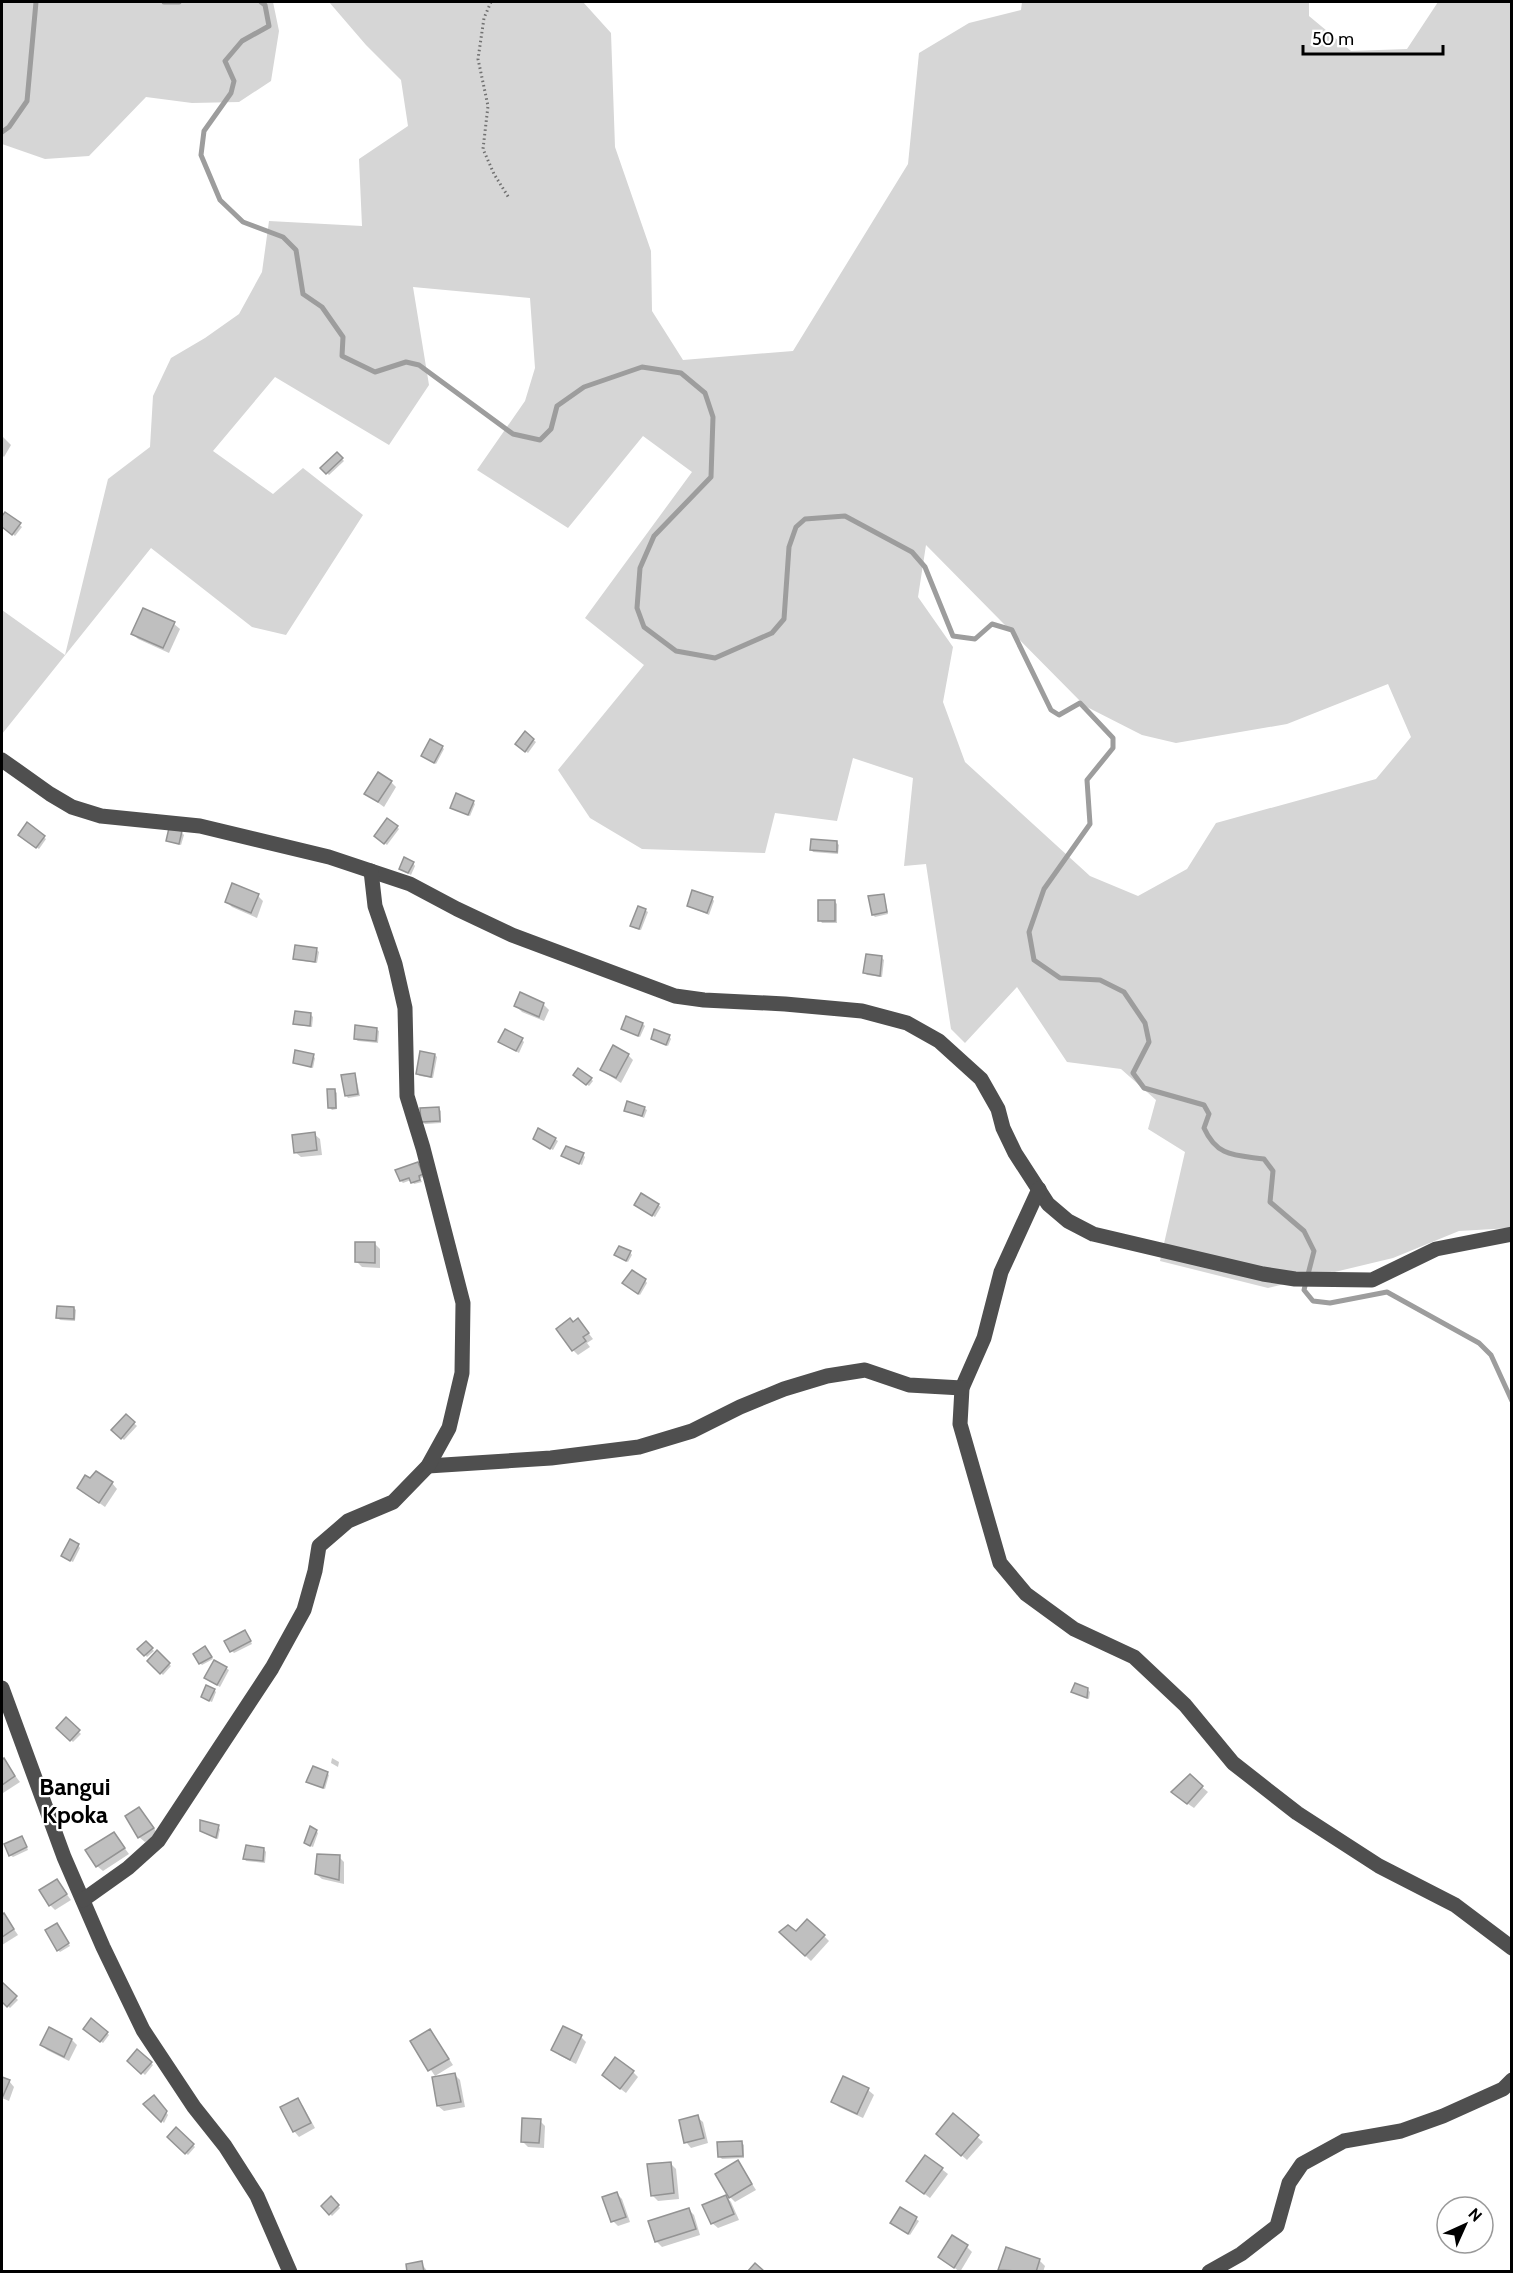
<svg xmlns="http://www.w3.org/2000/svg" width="1513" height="2273" viewBox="0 0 1513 2273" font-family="Cabin,sans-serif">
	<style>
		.green { fill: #d6d6d6; fill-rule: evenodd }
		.shadow { fill: #0003 }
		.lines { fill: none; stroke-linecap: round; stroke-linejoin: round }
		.stream { stroke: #9d9d9d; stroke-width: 5 }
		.building { fill: #bfbfbf; stroke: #939393; stroke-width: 1.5 }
		.path { stroke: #717171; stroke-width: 3; stroke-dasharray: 1.5 3; stroke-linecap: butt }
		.minor { stroke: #4f4f4f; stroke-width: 15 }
		.labels { text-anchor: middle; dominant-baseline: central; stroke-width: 4.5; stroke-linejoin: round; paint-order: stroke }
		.quarter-label { font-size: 24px; font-weight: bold; fill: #000; stroke: #fff }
	</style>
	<rect width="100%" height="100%" fill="#fff"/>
	<g class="green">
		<path d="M2,2h271l6,29 -8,50 -32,21 -47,1 -46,-6 -57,59 -44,3 -43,-15z"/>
		<path d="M329,2h254l28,31 4,114 36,104 1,60 31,49 110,-9 115,-187 11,-111 50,-30 52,-13 1,-8h287v14l42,35 56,-2 31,-47h73v1226l-52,3 -66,27 -125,30 -108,-27 25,-109 -37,-23 8,-29 -35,-31 -54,-7 -50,-75 -52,56 -14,-14 -25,-165 -22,2 9,-88 -60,-20 -16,63 -62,-8 -10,40 -123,-4 -52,-31 -32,-48 86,-105 -59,-47 107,-146 -49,-36 -75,92 -91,-58 48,-69 10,-33 -5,-70 -117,-11 16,98 -40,60 -114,-68 -62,74 60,43 30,-26 60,47 -77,120 -34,-8 -101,-79 -149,186v-124l63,45 43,-176 42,-32 3,-51 18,-38 34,-20 34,-24 23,-42 7,-51 93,5 -3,-67 49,-33 -7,-46 -35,-35zM926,545l159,161 57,29 34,8 111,-19 101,-40 23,53 -35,42 -160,44 -29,46 -49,27 -48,-20 -125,-114 -22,-60 10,-55 -35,-50z"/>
	</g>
	<g class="shadow">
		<path d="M2,436l9,9 -7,12 -2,-2z"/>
		<path d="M337,454l7,7 -15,14 -7,-7z"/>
		<path d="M6,514l16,13 -7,9 -13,-11v-6z"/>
		<path d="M144,610l30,14 6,5 -11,24 -31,-14 -5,-5z"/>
		<path d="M525,733l11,9 -8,11 -9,-7z"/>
		<path d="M442,747l2,2 -8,15 -13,-8z"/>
		<path d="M391,782l5,5 -12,20 -18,-13z"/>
		<path d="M473,802l2,2 -5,12 -19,-9z"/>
		<path d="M28,825l18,14 -7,10 -17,-12z"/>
		<path d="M397,827l2,2 -12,16 -9,-7z"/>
		<path d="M181,832l3,3 -3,10 -13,-5z"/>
		<path d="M837,843l2,2 -1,9 -25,-2 -2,-3z"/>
		<path d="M413,863l2,3 -4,9 -11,-6z"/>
		<path d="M883,895l2,3 3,16 -13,3 -2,-2z"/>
		<path d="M258,896l5,5 -6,17 -25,-11 -5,-5z"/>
		<path d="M712,898l2,3 -5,14 -21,-9z"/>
		<path d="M835,902l2,2v19h-15l-2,-3z"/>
		<path d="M645,910l3,2 -7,18 -7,-2 -2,-3z"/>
		<path d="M317,950l2,2 -2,11 -20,-3 -2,-2z"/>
		<path d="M882,958l2,2 -2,17 -15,-2 -2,-2z"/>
		<path d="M543,1004l6,6 -5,11 -22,-9 -6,-6z"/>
		<path d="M311,1015l2,2 -1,10 -15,-2 -2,-2z"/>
		<path d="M643,1024l2,2 -5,11 -17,-8z"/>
		<path d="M376,1029l3,2 -1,12 -20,-2 -3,-2z"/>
		<path d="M669,1036l2,3 -3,7 -16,-8z"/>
		<path d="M522,1040l2,2 -5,11 -19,-11z"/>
		<path d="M435,1055l2,2 -4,21 -13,-2 -3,-2z"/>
		<path d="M628,1055l5,5 -12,23 -20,-13z"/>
		<path d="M313,1056l2,2 -2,10 -18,-6z"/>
		<path d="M354,1075l2,2 4,19 -12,2 -2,-3z"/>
		<path d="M577,1077l14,2 2,2 -4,5z"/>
		<path d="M334,1090l3,3v16l-5,1 -3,-3z"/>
		<path d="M438,1108l3,3v12l-16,1 -3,-2z"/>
		<path d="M644,1108l3,2 -3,8 -19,-8z"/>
		<path d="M314,1134l6,5 2,16 -21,2 -6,-5z"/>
		<path d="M555,1139l3,2 -5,9 -16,-9z"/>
		<path d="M583,1155l2,2 -3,8 -17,-7z"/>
		<path d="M418,1164l6,13 -4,1 2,4 -8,2 -3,-4 -8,3 -2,-2z"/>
		<path d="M658,1205l3,2 -6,10 -17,-10z"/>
		<path d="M375,1244l5,5v19l-18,-1 -5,-5z"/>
		<path d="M630,1252l2,3 -4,7 -9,-5z"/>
		<path d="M645,1280l2,3 -7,12 -14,-10z"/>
		<path d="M74,1308l2,2 -1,11 -15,-1 -2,-2z"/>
		<path d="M573,1324l10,2 10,13 -6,4 3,4 -12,8 -5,-5z"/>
		<path d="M126,1416l11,10 -13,14 -11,-10z"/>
		<path d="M112,1483l5,6 -12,18 -27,-19z"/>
		<path d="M78,1545l2,3 -7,14 -8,-4z"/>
		<path d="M247,1634l5,10 -18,9 -2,-2z"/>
		<path d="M146,1643l8,8 -7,6 -7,-8z"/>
		<path d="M207,1650l6,9 -11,6 -2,-2z"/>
		<path d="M157,1653l14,13 -8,9 -14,-14z"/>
		<path d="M215,1662l14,8 -9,17 -12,-7z"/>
		<path d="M1087,1689l3,3 -1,7 -16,-7z"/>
		<path d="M214,1690l2,2 -4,10 -7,-3z"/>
		<path d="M66,1720l15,14 -8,8 -15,-14z"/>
		<path d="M332,1758l7,4 -1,5 -7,-4z"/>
		<path d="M3,1760l17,22 -17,11 -1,-32z"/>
		<path d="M327,1773l2,2 -4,14 -17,-8z"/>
		<path d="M1202,1787l6,5 -14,16 -16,-11z"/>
		<path d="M139,1808l19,26 -13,8 -6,-5z"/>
		<path d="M218,1827l2,2 -2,10 -17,-9z"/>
		<path d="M316,1831l2,2 -5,14 -5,-2z"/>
		<path d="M114,1834l15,20 -26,17 -6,-5z"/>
		<path d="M24,1840l4,10 -15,7 -3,-2z"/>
		<path d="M264,1849l2,3 -1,11 -19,-2 -2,-3z"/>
		<path d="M339,1857l5,5v22l-22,-5 -6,-5z"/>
		<path d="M57,1881l14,19 -16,10 -5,-5z"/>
		<path d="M4,1915l14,20 -16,10v-28z"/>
		<path d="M59,1927l11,19 -10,6 -2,-2z"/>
		<path d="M781,1932l43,4 5,5 -18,20z"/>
		<path d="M2,1984l16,16 -8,8 -8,-8z"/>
		<path d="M49,2029l23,11 5,5 -8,16 -22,-11 -5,-5z"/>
		<path d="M430,2030l23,35 -18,11 -23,-34z"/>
		<path d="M87,2032l20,1 2,2 -6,8z"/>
		<path d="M581,2037l5,5 -10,22 -17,-9 -6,-5z"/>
		<path d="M137,2051l16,14 -8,10 -16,-15z"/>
		<path d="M633,2072l5,5 -12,16 -17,-13z"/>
		<path d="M455,2075l5,5 5,27 -21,4 -6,-5z"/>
		<path d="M844,2078l24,12 6,5 -11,23 -24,-11 -6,-5z"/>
		<path d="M2,2079l7,2 5,6 -5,14 -7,-3z"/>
		<path d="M156,2099l12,16 -4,8 -19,-19z"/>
		<path d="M298,2100l5,6 12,22 -16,9 -5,-6z"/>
		<path d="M953,2116l30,26 -16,18 -24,-21z"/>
		<path d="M697,2117l6,5 5,21 -17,5 -5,-6z"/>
		<path d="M540,2121l5,5 -1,22 -16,-1 -6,-6z"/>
		<path d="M176,2129l19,18 -7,8 -19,-18z"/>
		<path d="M742,2143l2,2v13l-22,1 -3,-3z"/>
		<path d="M926,2157l22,17 -18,24 -16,-12z"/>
		<path d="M738,2162l18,28 -21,12 -5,-5z"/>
		<path d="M670,2163l6,6 3,30 -21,2 -5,-5z"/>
		<path d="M616,2193l6,6 8,23 -12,4 -5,-5z"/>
		<path d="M726,2196l5,6 8,18 -21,8 -6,-5z"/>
		<path d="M331,2198l9,10 -8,8 -9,-10z"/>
		<path d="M900,2209l19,12 -9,14 -16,-10z"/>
		<path d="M689,2210l5,5 6,20 -38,12 -6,-6z"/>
		<path d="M967,2247l5,5 -12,20 -20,-15z"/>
		<path d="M1039,2260l6,6 -2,6 -43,-2z"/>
		<path d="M421,2263l7,9h-19z"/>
	</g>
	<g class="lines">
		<g class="stream">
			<path d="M164,2h15"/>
			<path d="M261,2l4,3 4,21 -27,15 -17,20 9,20 -3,12 -27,38 -3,24 19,45 23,22 40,15 13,13 7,44 19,13 21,30 -1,19 33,16 31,-10 13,3 94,69 27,6 11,-11 6,-23 27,-19 58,-20 39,6 24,20 8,24 -2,60 -57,59 -14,32 -3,40 7,19 32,24 39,7 57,-25 12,-14 5,-72 7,-20 9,-8 40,-3 67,36 13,15 28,69 22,3 17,-15 20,6 39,80 8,5 21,-12 33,35v10l-26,32 3,44 -46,65 -15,43 5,28 26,18 40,2 24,12 21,31 4,19 -16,31 11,15 60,17 5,9 -5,14c13,29 31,27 60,31l9,12 -3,31 34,29 10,20 -10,39 9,11 17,2 57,-11 92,51 12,12 21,46"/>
			<path d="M2,132l7,-5 18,-26 9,-99"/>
		</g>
	</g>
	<g class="building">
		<path d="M337,452l6,6 -17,16 -6,-6z"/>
		<path d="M5,512l16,11 -9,12 -10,-8v-11z"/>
		<path d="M143,608l32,14 -12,26 -32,-14z"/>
		<path d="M525,731l9,8 -9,13 -10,-8z"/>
		<path d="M430,739l13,7 -9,17 -13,-7z"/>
		<path d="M378,772l14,9 -14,21 -14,-8z"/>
		<path d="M456,793l18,8 -6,14 -18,-7z"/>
		<path d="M387,818l11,8 -14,18 -10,-8z"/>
		<path d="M27,822l18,14 -9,12 -18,-13z"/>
		<path d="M169,828l13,3 -3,13 -13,-3z"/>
		<path d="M811,839l26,2v11l-27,-2z"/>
		<path d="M404,857l10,5 -6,11 -9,-4z"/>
		<path d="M232,883l27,11 -8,19 -26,-11z"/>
		<path d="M692,890l21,7 -6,16 -20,-7z"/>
		<path d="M884,894l3,18 -15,3 -4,-19z"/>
		<rect x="818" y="900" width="17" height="21"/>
		<path d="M638,906l8,3 -7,20 -9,-3z"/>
		<path d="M295,945l22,3 -2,14 -22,-3z"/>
		<path d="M866,954l16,2 -2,20 -17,-3z"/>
		<path d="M520,992l24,11 -5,14 -25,-11z"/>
		<path d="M295,1011l16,2 -1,13 -17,-2z"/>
		<path d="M626,1016l17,7 -5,13 -17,-7z"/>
		<path d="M355,1025l22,3 -1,13 -22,-2z"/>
		<path d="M505,1029l18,9 -7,13 -18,-9z"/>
		<path d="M654,1029l16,6 -4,10 -15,-6z"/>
		<path d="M613,1045l16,9 -13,24 -16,-8z"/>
		<path d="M295,1050l19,4 -3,13 -18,-4z"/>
		<path d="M420,1051l15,3 -4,23 -15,-3z"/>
		<path d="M578,1068l14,10 -6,7 -13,-10z"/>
		<path d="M355,1073l3,21 -13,2 -4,-21z"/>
		<path d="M327,1089h8l1,19h-8z"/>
		<path d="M627,1101l18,6 -3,9 -18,-5z"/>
		<path d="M439,1107l1,14 -19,1 -1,-14z"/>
		<path d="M538,1128l18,10 -6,11 -17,-10z"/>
		<path d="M315,1132l2,18 -23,3 -2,-18z"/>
		<path d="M566,1146l18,7 -5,11 -18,-8z"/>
		<path d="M418,1162l5,12 -4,2 1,4 -9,3 -2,-5 -9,3 -5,-11z"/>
		<path d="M641,1193l18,11 -7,12 -18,-11z"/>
		<path d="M355,1242h20v21l-20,-1z"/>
		<path d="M619,1246l12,5 -5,10 -12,-6z"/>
		<path d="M632,1270l14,9 -8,15 -16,-11z"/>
		<path d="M57,1306l17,1v12l-18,-1z"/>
		<path d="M570,1318l3,4 5,-4 11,15 -6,4 3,4 -14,10 -16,-22z"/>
		<path d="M126,1414l9,8 -14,17 -10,-9z"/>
		<path d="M96,1471l17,11 -14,21 -22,-15 8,-13 5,3z"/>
		<path d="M70,1539l9,5 -9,17 -9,-5z"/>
		<path d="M245,1630l6,11 -21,11 -6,-11z"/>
		<path d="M146,1641l7,7 -9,8 -7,-7z"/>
		<path d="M205,1646l7,11 -13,7 -6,-10z"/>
		<path d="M157,1650l13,13 -10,11 -13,-13z"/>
		<path d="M214,1660l13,7 -10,18 -13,-7z"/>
		<path d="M1075,1683l13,5 -1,10 -16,-6z"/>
		<path d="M206,1685l9,4 -6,12 -8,-4z"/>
		<path d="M66,1717l14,13 -10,11 -14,-13z"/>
		<path d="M4,1758l11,18 -13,9v-25z"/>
		<path d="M313,1766l15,6 -5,16 -17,-6z"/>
		<path d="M1190,1774l13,12 -16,18 -16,-12z"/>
		<path d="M139,1807l15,21 -16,10 -13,-22z"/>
		<path d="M200,1820l19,5 -3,13 -16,-7z"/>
		<path d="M310,1826l7,4 -7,16 -6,-3z"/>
		<path d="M114,1832l11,16 -29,19 -11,-17z"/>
		<path d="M22,1836l5,11 -18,9 -5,-12z"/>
		<path d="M246,1845l18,3 -1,13 -20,-2z"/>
		<path d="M317,1854l23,1 -1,25 -24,-6z"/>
		<path d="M57,1879l10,15 -18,12 -10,-16z"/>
		<path d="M4,1913l10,16 -12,8v-22z"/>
		<path d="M807,1919l18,16 -20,21 -26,-24 9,-7 8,6z"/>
		<path d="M57,1923l12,20 -12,8 -12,-21z"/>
		<path d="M2,1982l15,14 -10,11 -5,-5z"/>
		<path d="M91,2018l17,14 -8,10 -17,-13z"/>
		<path d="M563,2026l19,9 -12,25 -19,-10z"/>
		<path d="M49,2027l23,12 -8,18 -24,-12z"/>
		<path d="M430,2029l19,30 -21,12 -18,-30z"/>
		<path d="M137,2049l15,13 -11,12 -14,-13z"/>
		<path d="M615,2057l19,14 -14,18 -18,-14z"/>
		<path d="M455,2073l6,29 -24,4 -5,-29z"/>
		<path d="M843,2076l26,12 -12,26 -26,-12z"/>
		<path d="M2,2077l8,3 -7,16h-1z"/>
		<path d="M154,2095l13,16 -6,11 -18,-18z"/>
		<path d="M298,2098l13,25 -18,9 -13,-25z"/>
		<path d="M953,2113l26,22 -18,21 -25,-22z"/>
		<path d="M698,2115l6,23 -20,5 -5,-23z"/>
		<path d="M522,2118l19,1 -2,24 -18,-1z"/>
		<path d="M176,2127l18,17 -9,10 -18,-17z"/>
		<path d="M742,2141l1,15 -25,1 -1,-15z"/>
		<path d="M925,2155l18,13 -19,26 -18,-13z"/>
		<path d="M738,2160l14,24 -23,14 -14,-24z"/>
		<path d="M671,2162l3,31 -23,3 -4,-32z"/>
		<path d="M617,2192l9,25 -15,5 -9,-25z"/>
		<path d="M726,2195l8,19 -23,10 -9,-19z"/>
		<path d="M331,2196l8,9 -10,10 -8,-9z"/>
		<path d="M900,2207l17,10 -9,17 -18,-11z"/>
		<path d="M689,2208l7,21 -41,13 -7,-21z"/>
		<path d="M952,2235l16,10 -14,23 -16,-11z"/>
		<path d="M1006,2247l34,12 -4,13 -38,-2z"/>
		<path d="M422,2261l2,11h-17l-1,-8z"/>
		<path d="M755,2263l10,9h-18z"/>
	</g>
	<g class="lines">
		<path class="path" d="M491,2l-7,16 -6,41 10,47 -5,43 11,25 15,24"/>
		<g class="minor">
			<path d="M2,760l48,34 22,13 29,9 99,10 129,31 81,27 47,25 55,26 163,61 29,4 81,4 77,7 45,12 32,18 42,38 17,30 5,19 12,25 33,51 20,17 25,13 170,40 32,5 77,1 64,-31 76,-15"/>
			<path d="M1039,1189l-38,83 -17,66 -22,50 -2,36 40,139 26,31 48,35 60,28 51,48 48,58 64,50 82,53 76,39 57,43"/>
			<path d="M428,1466l123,-8 88,-11 53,-16 48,-24 44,-18 43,-13 38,-6 44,15 53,3"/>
			<path d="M2,1688l62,169 39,90 40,83 51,77 31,39 32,50 33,76"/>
			<path d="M83,1900l45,-32 30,-27 114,-173 32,-58 11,-39 4,-25 29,-25 45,-19 35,-36 21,-38 13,-55 1,-70 -40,-155 -16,-52 -2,-88 -10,-44 -20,-58 -4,-35"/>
			<path d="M1209,2272l32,-18 36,-28 12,-43 13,-19 42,-23 57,-10 42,-15 60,-27 9,-9"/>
		</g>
	</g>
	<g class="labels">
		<g class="quarter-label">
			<text x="75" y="1786">Bangui<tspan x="75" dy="28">Kpoka</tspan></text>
		</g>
	</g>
	<rect width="1513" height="2273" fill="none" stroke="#000000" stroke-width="6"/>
	<g transform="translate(1465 2225) rotate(45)"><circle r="28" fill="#ffffff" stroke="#999999" stroke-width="1.5"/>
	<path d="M0-4.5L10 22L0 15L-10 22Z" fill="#000000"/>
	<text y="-9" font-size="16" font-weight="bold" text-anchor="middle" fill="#000000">N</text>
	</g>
	<path d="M1303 45v9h140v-9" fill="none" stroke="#000000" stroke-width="3"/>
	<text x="1312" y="45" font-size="18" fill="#000000" stroke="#ffffff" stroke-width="4.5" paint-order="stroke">50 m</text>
</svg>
